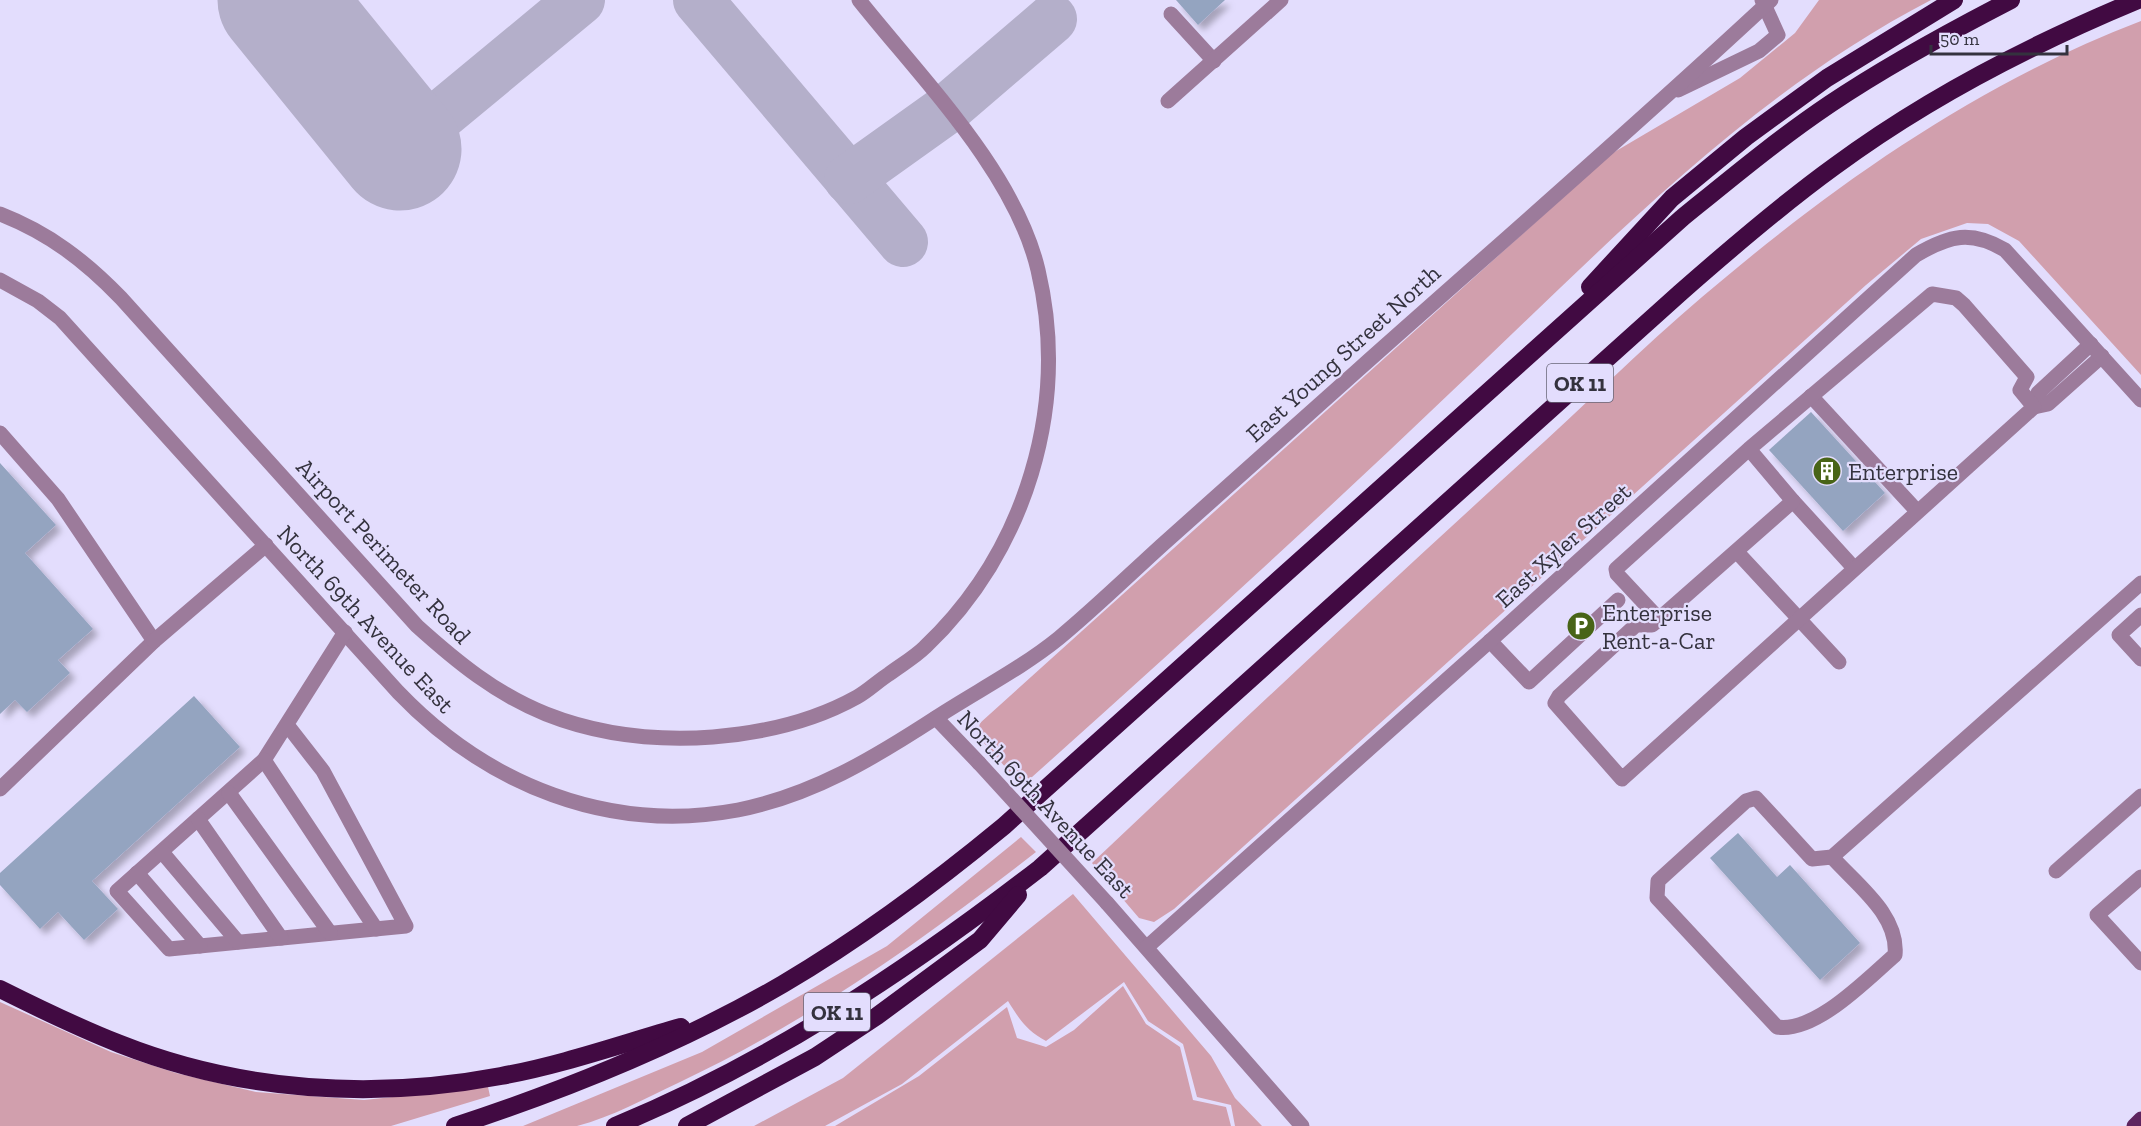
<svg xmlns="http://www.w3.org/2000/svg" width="2141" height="1126" viewBox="0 0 2141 1126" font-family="'Zilla Slab',serif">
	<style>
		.green { fill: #d19fad }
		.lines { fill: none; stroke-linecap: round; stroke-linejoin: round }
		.taxiway { stroke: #b4afca; stroke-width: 50 }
		.runway { stroke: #b4afca; stroke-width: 123 }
		.building { fill: #94a4c0; filter: url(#shadow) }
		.minor { stroke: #9c7b9b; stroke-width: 15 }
		.major { stroke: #5e245f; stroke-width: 15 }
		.highway { stroke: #410a42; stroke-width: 18 }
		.minor-bridge { stroke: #9c7b9b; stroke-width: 15 }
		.labels { text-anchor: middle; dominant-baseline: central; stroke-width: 4.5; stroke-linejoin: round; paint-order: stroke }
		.shield { fill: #e3ddfd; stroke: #686577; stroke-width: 1.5 }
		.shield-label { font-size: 22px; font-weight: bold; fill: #34323e }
		.street-label { font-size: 24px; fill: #34323e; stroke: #e3ddfd }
		.poi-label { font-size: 24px; fill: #34323e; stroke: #e3ddfd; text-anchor: start }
	</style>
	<defs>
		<filter id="shadow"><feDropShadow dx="5.5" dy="5.5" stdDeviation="3" flood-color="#0004"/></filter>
	</defs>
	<rect width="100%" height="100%" fill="#e3ddfd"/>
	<g class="green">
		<path d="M1819,0h112c-184,95 -331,252 -481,393 -140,134 -284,264 -428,393l-45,-51 3,-12 631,-569 129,-76 55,-45z"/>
		<path d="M2141,21v354l-122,-134 -31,-17 -21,-1 -46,16 -55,46 -692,624 -20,13 -15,-4 -47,-55c150,-142 300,-283 453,-422 60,-55 118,-113 181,-164 124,-104 263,-198 415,-256z"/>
		<path d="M1021,837l15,15c-113,88 -228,170 -358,231 -32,15 -66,34 -101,43 -16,0 -37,0 -54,0l179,-74 185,-106z"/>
		<path d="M1073,894l138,162 24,42 27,28h-27l-4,-21 -34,-8 -14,-53 -35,-23 -24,-39 -78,59c-19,-10 -27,-22 -38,-40l-106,83 -77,42h-71l89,-48z"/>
		<path d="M1123,986l23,38 34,23 13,53 33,7 5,19h-396l84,-50 88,-69 10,31 29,9 28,-17z"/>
		<path d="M0,1002l111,50 65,21 80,19 108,8 124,-13 2,9 -99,30h-391z"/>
	</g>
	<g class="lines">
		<g class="taxiway">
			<path d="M698,0l205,242"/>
			<path d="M400,149l180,-149"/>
			<path d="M849,179l98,-70 105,-90"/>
		</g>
		<path class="runway" d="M279,0l121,149"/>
	</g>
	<g class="building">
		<path d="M1176,0h49l-27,25z"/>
		<path d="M1811,412l74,81 -42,38 -74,-81z"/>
		<path d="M0,463l56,62 -31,28 68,76 -35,31 12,13 -43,39 -12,-12 -15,14z"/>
		<path d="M194,696l46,51 -148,134 26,28 -34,31 -26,-28 -18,17 -40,-44v-12z"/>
		<path d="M1738,833l39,44 13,-12 70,78 -40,37 -110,-122z"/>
	</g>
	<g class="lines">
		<g class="minor">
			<path d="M1171,14l43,47"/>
			<path d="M1678,90l81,-39 19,-16 -16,-35"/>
			<path d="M1168,101l113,-101"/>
			<path d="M0,214c49,19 85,47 121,84l296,328c40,36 79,68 129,88 53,21 111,27 167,23 49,-4 101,-16 144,-40 11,-6 21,-16 32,-23 12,-9 26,-17 36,-27 101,-96 145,-241 113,-377 -23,-98 -117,-192 -179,-270"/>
			<path d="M0,280l38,21 22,17 338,374c89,93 211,142 340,118 75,-15 136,-52 199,-93 40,-26 85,-49 122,-79 35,-29 68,-61 102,-92 65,-58 131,-117 197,-176 138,-123 278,-244 413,-370"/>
			<path d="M2091,344l-53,49 -4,14 14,-3 54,-48"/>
			<path d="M1811,396l106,115"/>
			<path d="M0,433l58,66 96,142 -154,148"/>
			<path d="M1793,501l61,67"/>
			<path d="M1737,552l102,110"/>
			<path d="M2141,615l-22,20 22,24"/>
			<path d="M1659,619l-42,-45 -1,-5 133,-120 44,52 -134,118 -7,6h-16l-77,71 -4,7 67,76 412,-372 -14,-17 7,-13 -63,-72 -8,-7 -24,-4 -183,155"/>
			<path d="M154,641l112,-96"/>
			<path d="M1490,641l39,41 89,-82"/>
			<path d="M936,718l43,45"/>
			<path d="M288,726l35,45 83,155 -237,23 -52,-58 147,-131 81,-128"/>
			<path d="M264,760l112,169"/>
			<path d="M229,793l101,140"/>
			<path d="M198,819l83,119"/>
			<path d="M162,852l76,90"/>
			<path d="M1832,857c25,28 67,58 63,98 -28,24 -79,78 -118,72l-120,-129 1,-17 88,-80 10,-3 56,61 20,-2 309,-274"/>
			<path d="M2056,871l85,-75"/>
			<path d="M137,873l63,73"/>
			<path d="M2141,877l-44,38 44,48"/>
			<path d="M1107,903l195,223"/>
			<path d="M1147,947l343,-306 426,-386c34,-20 55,-25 89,-5l136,150"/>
		</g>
		<path class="major" d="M2134,1126l7,-7"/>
		<g class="highway">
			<path d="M1590,287l82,-89 74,-61 81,-59 127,-78"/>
			<path d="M0,989c40,20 79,39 120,55 121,48 254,56 381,32 61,-11 120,-32 180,-49"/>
			<path d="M455,1126c113,-37 225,-82 328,-142 78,-46 152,-101 221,-158l678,-608c48,-39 96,-79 148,-114 58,-39 119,-72 181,-104"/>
			<path d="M615,1126c155,-64 293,-156 425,-258l640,-575c50,-44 101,-88 155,-127 92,-68 197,-122 303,-166"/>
			<path d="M687,1126l128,-69 62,-41 103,-76 38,-45"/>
		</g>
		<path class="minor-bridge" d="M979,763l128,140"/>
	</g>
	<defs>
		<g id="building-disc" transform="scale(1.5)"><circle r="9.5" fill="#486417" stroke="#e3ddfd"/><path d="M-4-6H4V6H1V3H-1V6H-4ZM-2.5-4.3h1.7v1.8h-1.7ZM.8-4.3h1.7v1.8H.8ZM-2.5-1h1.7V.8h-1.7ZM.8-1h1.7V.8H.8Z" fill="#fff"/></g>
		<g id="parking-disc" transform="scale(1.5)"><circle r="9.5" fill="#486417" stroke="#e3ddfd"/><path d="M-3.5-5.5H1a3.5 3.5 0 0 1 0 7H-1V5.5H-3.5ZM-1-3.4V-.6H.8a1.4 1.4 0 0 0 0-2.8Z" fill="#fff"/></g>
	</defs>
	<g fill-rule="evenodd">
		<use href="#building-disc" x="1827" y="471"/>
		<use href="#parking-disc" x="1581" y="626"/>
	</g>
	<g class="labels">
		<g class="shield">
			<rect x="1547" y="364" width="66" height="38" rx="4.5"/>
			<rect x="804" y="993" width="66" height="38" rx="4.5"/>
		</g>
		<g class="shield-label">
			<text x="1580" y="383">OK 11</text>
			<text x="837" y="1012">OK 11</text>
		</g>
		<g class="street-label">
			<text transform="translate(1343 353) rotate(-42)">East Young Street North</text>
			<text transform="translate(1563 545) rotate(-42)">East Xyler Street</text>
			<text transform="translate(384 551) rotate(47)">Airport Perimeter Road</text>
			<text transform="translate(366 619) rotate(47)">North 69th Avenue East</text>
			<text transform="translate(1046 804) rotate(47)">North 69th Avenue East</text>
		</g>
		<g class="poi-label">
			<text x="1848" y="471">Enterprise</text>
			<text x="1602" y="612">Enterprise<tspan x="1602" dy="28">Rent-a-Car</tspan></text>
		</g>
	</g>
	<path d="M1931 45v9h136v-9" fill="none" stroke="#34323e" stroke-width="3"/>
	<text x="1940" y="45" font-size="18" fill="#34323e" stroke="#e3ddfd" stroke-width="4.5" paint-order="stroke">50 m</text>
</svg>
